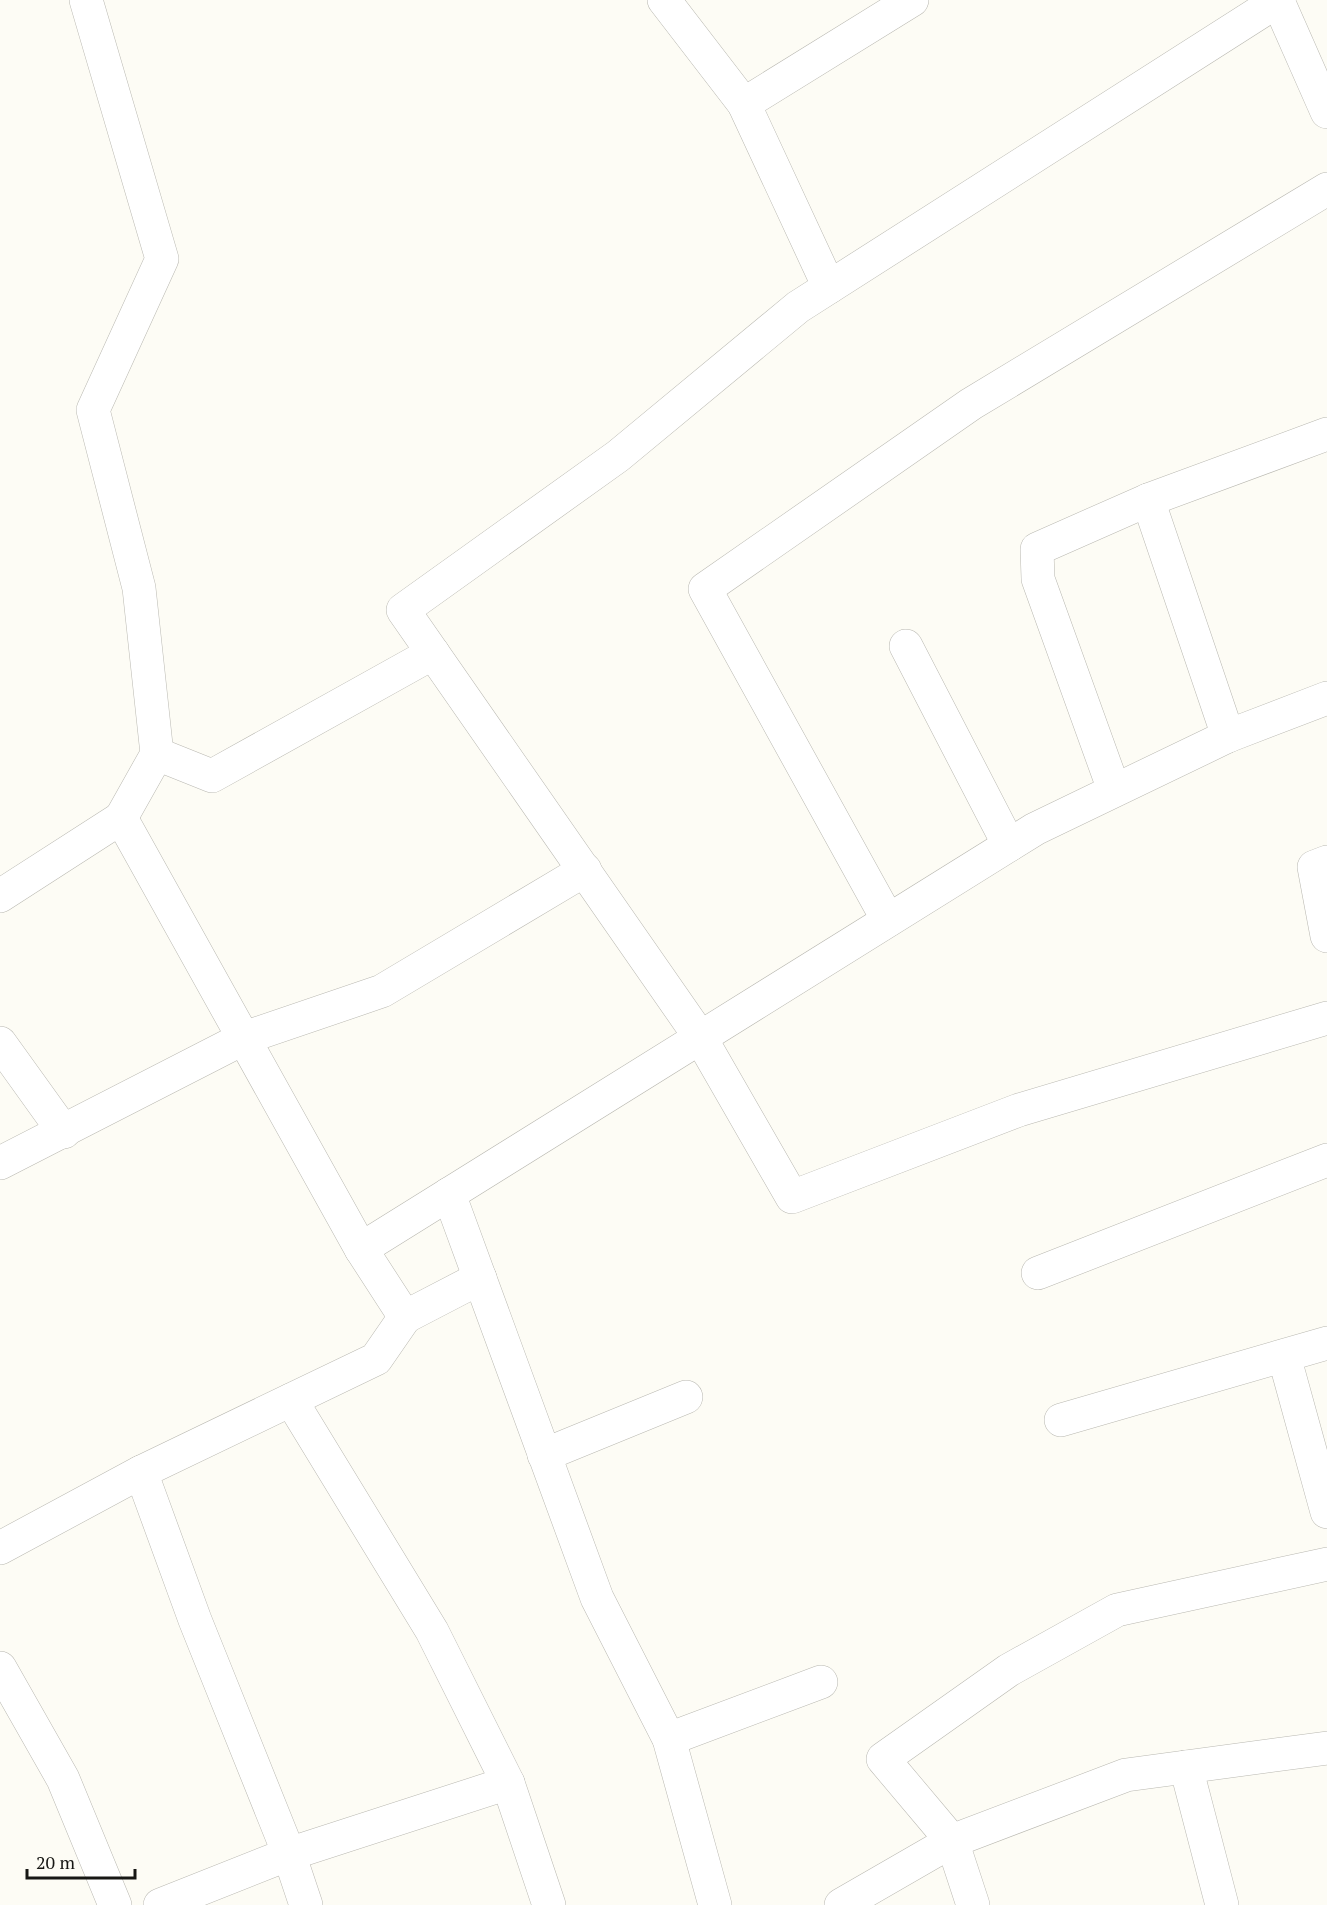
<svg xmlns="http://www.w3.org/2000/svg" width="1327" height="1905" viewBox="0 0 1327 1905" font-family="'PT Serif',serif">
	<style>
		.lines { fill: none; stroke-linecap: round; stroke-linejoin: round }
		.minor-casing { stroke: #b9b8b1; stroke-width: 34 }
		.minor { stroke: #fff; stroke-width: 33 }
	</style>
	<rect width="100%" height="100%" fill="#fdfcf5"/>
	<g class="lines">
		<g class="minor-casing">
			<g id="minor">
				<path d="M86,0l76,259 -69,151 46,178 18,166 -36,64"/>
				<path d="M664,0l80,104 85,183"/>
				<path d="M1279,0l-481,307 -180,149 -215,154 297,427 92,160 227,-87 308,-92"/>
				<path d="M1278,1l49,111"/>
				<path d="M744,104l168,-104"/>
				<path d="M1148,500l80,236"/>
				<path d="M906,646l103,199"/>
				<path d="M157,754l55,22 221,-123"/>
				<path d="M1114,790l-76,-211 -1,-30 111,-49 179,-66"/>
				<path d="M1327,862l-13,5 13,69"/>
				<path d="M0,896l121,-78 240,431"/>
				<path d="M888,920l-183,-331 266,-185 356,-215"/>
				<path d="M0,1043l64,89"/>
				<path d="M0,1163l244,-125 138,-47 203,-121"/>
				<path d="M449,1194l148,404 72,141 46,166"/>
				<path d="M1038,1273l289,-113"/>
				<path d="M405,1317l75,-39"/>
				<path d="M1284,1356l43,156"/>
				<path d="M291,1400l141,231 76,152 41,122"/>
				<path d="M1061,1420l266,-77"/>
				<path d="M544,1455l142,-58"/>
				<path d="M141,1472l54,148 94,234 17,51"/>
				<path d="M0,1548l141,-76 235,-113 29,-42 -44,-68 674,-420 193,-93 99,-38"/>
				<path d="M1327,1564l-210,46 -108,60 -126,89 69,82 174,-66 201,-27"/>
				<path d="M0,1668l63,111 52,126"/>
				<path d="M669,1739l152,-57"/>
				<path d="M1186,1767l36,138"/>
				<path d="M160,1905l129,-51 219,-71"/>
				<path d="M841,1905l111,-64 21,64"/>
			</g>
		</g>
		<use href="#minor" class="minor"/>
	</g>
	<path d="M27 1869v9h108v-9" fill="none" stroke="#171714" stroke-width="3"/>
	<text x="36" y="1869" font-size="18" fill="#171714" stroke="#fdfcf5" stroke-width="4.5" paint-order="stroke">20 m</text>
</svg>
